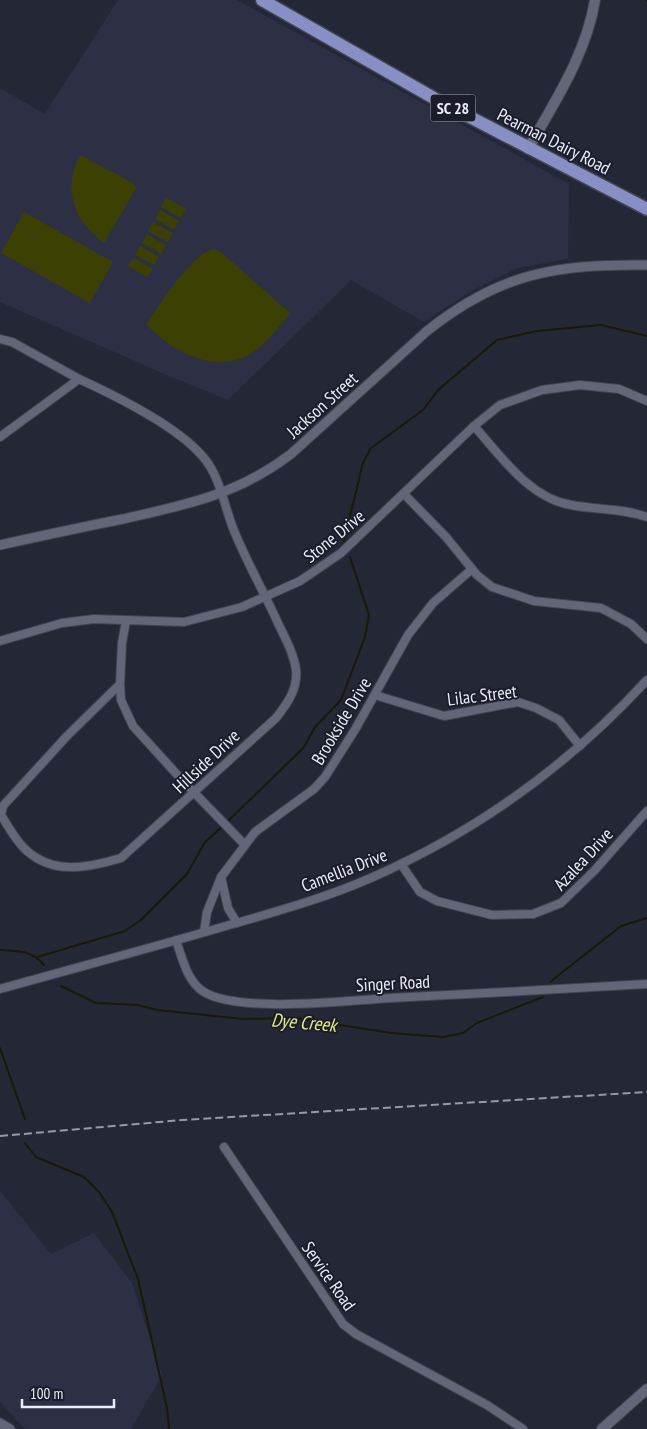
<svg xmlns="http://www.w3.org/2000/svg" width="647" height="1429" viewBox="0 0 647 1429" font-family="'PT Sans Narrow',sans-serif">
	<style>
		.built { fill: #2d3045 }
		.green { fill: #3d4003 }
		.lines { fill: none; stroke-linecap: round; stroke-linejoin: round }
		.stream { stroke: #181a03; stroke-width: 2 }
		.minor-casing { stroke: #424451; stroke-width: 10 }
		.tertiary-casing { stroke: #424451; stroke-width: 11 }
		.secondary-casing { stroke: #424451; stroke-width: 12 }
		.trunk-casing { stroke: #424451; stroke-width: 15 }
		.minor { stroke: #626678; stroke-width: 8 }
		.tertiary { stroke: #626678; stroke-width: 9 }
		.secondary { stroke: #626678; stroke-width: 10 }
		.trunk { stroke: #878fc5; stroke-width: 12 }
		.rail { stroke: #9799a6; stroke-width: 2; stroke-dasharray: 8 4; stroke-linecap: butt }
		.labels { text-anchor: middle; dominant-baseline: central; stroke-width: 4; stroke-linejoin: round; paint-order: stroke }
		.shield { fill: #1b1d2c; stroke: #acaeba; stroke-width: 1 }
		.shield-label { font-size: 16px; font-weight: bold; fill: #eaecf7 }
		.street-label { font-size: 18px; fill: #eaecf7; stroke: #1b1d2c }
		.water-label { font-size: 19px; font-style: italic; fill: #e3ea80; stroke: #1b1d2c }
	</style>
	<rect width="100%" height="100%" fill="#242736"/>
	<g class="built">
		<path d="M118,0h119l332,184 -1,75 -51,9 -49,25 -44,29 -73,-42 -123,120 -59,-24 -169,-74v-214l45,26z"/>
		<path d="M0,1191l51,63 43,-21 38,50 30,92 -31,54h-106l-25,-27z"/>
	</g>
	<g class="green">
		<path d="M80,155l53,28 3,5 -32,55c-30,-22 -42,-53 -24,-88z"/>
		<path d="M166,198l20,11 -5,9 -20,-11z"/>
		<path d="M160,210l19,11 -5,9 -19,-11z"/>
		<path d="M24,212l89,50 -23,41 -89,-50z"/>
		<path d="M153,222l20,11 -5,9 -20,-11z"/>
		<path d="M147,234l19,11 -5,9 -19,-11z"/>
		<path d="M140,246l19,11 -5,8 -19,-10z"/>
		<path d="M213,249l8,3 69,61c-9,11 -18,23 -28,32 -37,35 -87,10 -116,-21 15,-20 43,-68 67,-75z"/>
		<path d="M133,258l20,11 -6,8 -19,-11z"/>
	</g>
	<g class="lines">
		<g class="stream">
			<path d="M647,0v1"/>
			<path d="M344,541l19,-78 8,-15 52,-38 15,-20 59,-50 40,-9 64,-6 46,11"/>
			<path d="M229,820l63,-61 12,-12 11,-20 26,-27 24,-63 4,-22 -19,-58"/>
			<path d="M0,950c18,1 31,0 44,15"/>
			<path d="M37,957l88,-26 16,-11 46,-46 18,-32 17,-15"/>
			<path d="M550,982l71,-56 26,-8"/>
			<path d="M61,986l35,17 42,2 19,5 86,9 52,-1 96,15 53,4 19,-4 14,-10 66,-26"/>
			<path d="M0,1048l25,71"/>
			<path d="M25,1143l11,14 48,20 15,15 13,20 26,67 29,129 2,21"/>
		</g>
		<g class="minor-casing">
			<g id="minor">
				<path d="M0,339l12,3 67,37 -79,58"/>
				<path d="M79,379c37,17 99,47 125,79 16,19 20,47 29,70 12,31 30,62 44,93 7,15 17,32 19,49 2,19 -9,34 -20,48l-155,140c-33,10 -68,17 -95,-8 -10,-9 -18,-24 -25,-35l2,-9 64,-70 53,-52 2,-41 4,-22"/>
				<path d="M474,426c26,29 55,72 97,79 26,5 51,3 76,12"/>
				<path d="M404,494l42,43 31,38 15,12 42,14 67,7 30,16 16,15"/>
				<path d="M0,641l62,-18 32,-4 90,3 58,-15 58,-26 41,-28 133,-127 26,-21 42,-15 38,-5 39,4 28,12"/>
				<path d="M120,684l1,16 12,26 49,54 62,64"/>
				<path d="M375,695l69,21 74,-14 18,6 23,12 21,26"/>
				<path d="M401,864l19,28 17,9 55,14 41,-1 28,-11 33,-32 53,-60"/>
				<path d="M237,923l-9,-15 -7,-31 34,-45 59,-43 11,-12 31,-49 52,-93 25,-32 39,-34"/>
				<path d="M204,932l3,-20 14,-35"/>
				<path d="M176,940c6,17 11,42 28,52 35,21 142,9 186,6 86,-4 171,-9 257,-14"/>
				<path d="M0,989c75,-21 151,-41 226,-63 49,-14 100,-28 147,-49 104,-46 197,-113 274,-197"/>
				<path d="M224,1147l119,177 13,10 131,71 36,24"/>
			</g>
		</g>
		<g class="tertiary-casing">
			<g id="tertiary">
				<path d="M0,545c41,-9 82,-18 123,-26 63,-14 116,-25 168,-65l136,-123c73,-58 129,-67 220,-66"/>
				<path d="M0,1423l10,6"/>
			</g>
		</g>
		<g class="secondary-casing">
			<g id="secondary">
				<path d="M528,149c27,-48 58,-94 67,-149"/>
				<path d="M602,1429l45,-40"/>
			</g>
		</g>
		<g class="trunk-casing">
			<path id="trunk" d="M262,0l177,101 208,108"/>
		</g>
		<use href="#minor" class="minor"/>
		<use href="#tertiary" class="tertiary"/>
		<use href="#secondary" class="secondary"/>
		<use href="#trunk" class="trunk"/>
		<path class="rail" d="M0,1136l182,-16 465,-28"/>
	</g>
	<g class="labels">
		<rect class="shield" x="430.5" y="94.5" width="45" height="27" rx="4"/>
		<g class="shield-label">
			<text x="453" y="108">SC 28</text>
		</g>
		<g class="street-label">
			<text transform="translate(554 141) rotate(27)">Pearman Dairy Road</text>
			<text transform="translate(322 405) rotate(-42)">Jackson Street</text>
			<text transform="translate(334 536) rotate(-39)">Stone Drive</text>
			<text transform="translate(482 695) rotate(-7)">Lilac Street</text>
			<text transform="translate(341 721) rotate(-59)">Brookside Drive</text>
			<text transform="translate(206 761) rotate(-43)">Hillside Drive</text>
			<text transform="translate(583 859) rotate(-47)">Azalea Drive</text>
			<text transform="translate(344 870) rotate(-21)">Camellia Drive</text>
			<text transform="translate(393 983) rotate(-3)">Singer Road</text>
			<text transform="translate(329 1276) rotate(55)">Service Road</text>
		</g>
		<g class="water-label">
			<text transform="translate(304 1022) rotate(5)">Dye Creek</text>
		</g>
	</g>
	<path d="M22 1399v8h92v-8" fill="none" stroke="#eaecf7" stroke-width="2.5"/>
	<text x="30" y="1399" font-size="15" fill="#eaecf7" stroke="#1b1d2c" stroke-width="4" paint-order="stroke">100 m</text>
</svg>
